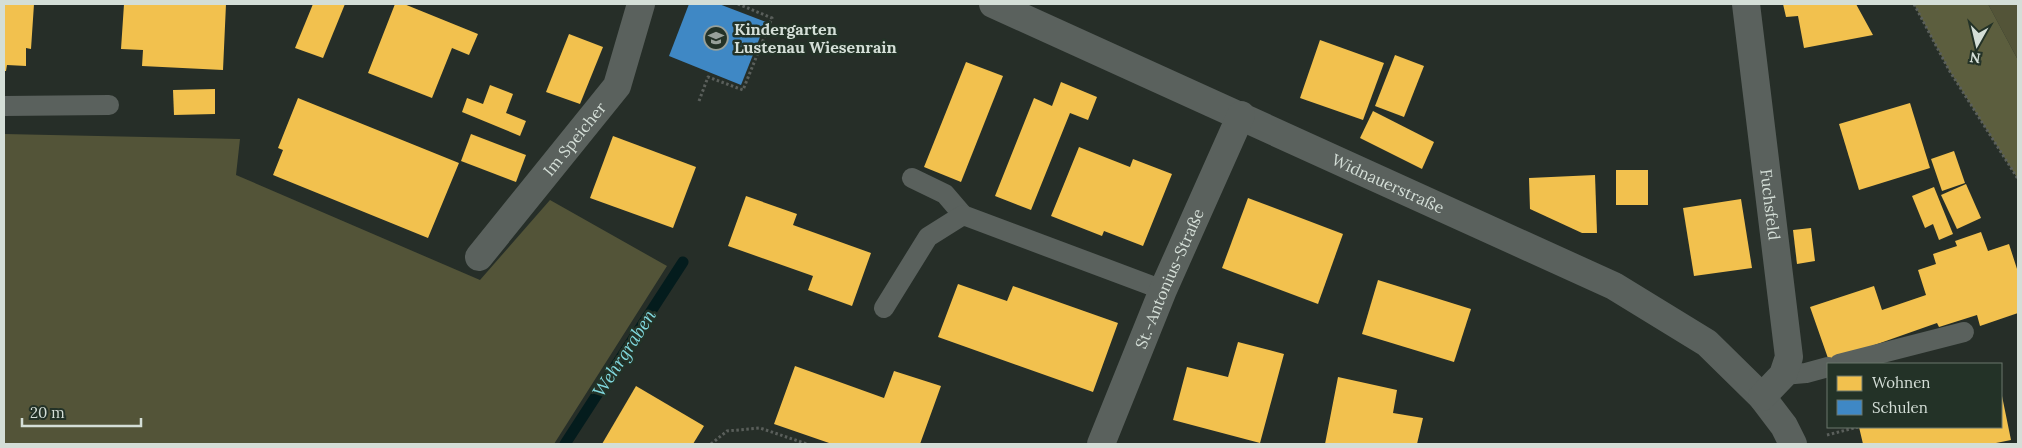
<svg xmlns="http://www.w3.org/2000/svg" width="2022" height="448" viewBox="0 0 2022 448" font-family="Lora,serif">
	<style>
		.green { fill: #535438 }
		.forest { fill: #5c5e3e }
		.homes { fill: #f2c14e }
		.schools { fill: #3f88c5 }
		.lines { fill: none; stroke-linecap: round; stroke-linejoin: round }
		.stream { stroke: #041c1d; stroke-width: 11 }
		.path { stroke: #5a5f5b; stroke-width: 3; stroke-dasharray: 2.5 2.5; stroke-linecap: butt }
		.service { stroke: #5a615d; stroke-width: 20 }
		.minor { stroke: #5a615d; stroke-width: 28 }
		.labels { text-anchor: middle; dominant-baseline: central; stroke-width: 5; stroke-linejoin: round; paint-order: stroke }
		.poi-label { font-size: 16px; font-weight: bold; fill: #d4ded7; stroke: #233227; text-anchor: start }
		.street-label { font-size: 16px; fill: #d4ded7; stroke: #233227 }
		.water-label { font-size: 18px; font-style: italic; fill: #80d7dd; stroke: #233227 }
	</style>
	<rect width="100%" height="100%" fill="#262e28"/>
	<g class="green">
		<path d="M1988,4h30v56z"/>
		<path d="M4,134l236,5 -4,36 244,105 70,-80 117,66 -113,178h-550z"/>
	</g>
	<path class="forest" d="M1914,4h74l30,56v119l-69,-109z"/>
	<g class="homes">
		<path d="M4,4h30l-3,45 -5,-1v18l-19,-1 -1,6h-2z"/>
		<path d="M124,4h102l-3,66 -81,-4 1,-16 -22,-1z"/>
		<path d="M313,4h32l-22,54 -28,-10z"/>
		<path d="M395,4h9l74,30 -9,21 -17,-7 -20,50 -64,-25z"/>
		<path d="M1783,4h73l17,31 -69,13 -6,-32 -12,1z"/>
		<path d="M569,34l34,13 -23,57 -34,-12z"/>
		<path d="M1320,40l64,23 -21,57 -63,-22z"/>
		<path d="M1395,55l29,11 -20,51 -29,-11z"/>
		<path d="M966,62l37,14 -42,106 -37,-15z"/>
		<path d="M1061,82l36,15 -9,23 -18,-7 -39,97 -36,-14 39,-98 18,8z"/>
		<path d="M490,85l23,9 -7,19 20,8 -6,15 -58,-24 5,-14 16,6z"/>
		<path d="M215,89v25l-41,1 -1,-25z"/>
		<path d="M298,98l161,65 -31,75 -155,-63 10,-25 -5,-2z"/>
		<path d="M1910,103l20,65 -71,22 -20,-66z"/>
		<path d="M1373,111l61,31 -12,27 -62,-31z"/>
		<path d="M471,134l55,21 -10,27 -55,-21z"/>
		<path d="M613,136l83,31 -23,61 -83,-30z"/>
		<path d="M1079,147l51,20 3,-8 39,15 -29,72 -39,-15 -2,5 -51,-20z"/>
		<path d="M1954,151l11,32 -23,8 -11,-32z"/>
		<rect x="1616" y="170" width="32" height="35"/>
		<path d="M1595,175l2,58h-15l-52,-24 -1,-31z"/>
		<path d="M1966,184l15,34 -24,11 -16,-34z"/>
		<path d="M1934,187l19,47 -14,6 -6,-16 -8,4 -13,-32z"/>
		<path d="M746,196l51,18 -4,11 78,28 -19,53 -44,-16 5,-14 -85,-30z"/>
		<path d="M1248,198l95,36 -25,70 -96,-36z"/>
		<path d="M1741,199l11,69 -58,8 -11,-68z"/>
		<path d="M1811,228l4,33 -18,3 -4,-34z"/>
		<path d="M1981,232l7,19 21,-7 9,28v41l-38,13 -3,-11 -38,12 -2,-4 -108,38 -19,-54 64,-21 8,24 44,-15 -8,-25 18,-6 -3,-10 24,-8 -2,-5z"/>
		<path d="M1378,280l93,29 -17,53 -92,-28z"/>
		<path d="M958,284l49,17 6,-15 105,37 -25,69 -155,-55z"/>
		<path d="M1238,342l46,12 -24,89 -87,-23 14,-53 41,10z"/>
		<path d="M795,366l89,32 10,-27 47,15 -21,58h-88l-58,-20z"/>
		<path d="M1338,377l59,13 -4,23 30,5 -6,26h-92z"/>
		<path d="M636,386l68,40 -11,18h-91z"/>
		<path d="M2002,396l9,44 -20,4h-128l-4,-17h142z"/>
	</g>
	<path class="schools" d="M689,4h30l47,18 -25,63 -72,-29z"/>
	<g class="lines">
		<path class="stream" d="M565,444l118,-182"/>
		<g class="path">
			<path d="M1914,4l35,66 69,109"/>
			<path d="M699,101l9,-24 35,13 29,-72 -34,-14"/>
			<path d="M1827,435l31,-8"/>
			<path d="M711,444l16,-13 33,-3 47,16"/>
		</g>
		<g class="service">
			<path d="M4,106l105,-1"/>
			<path d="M912,178l33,16 18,21"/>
			<path d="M884,308l44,-71 35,-22 200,75"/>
			<path d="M1839,364l125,-32"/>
			<path d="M1783,375l23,-2 22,-6"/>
		</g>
		<g class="minor">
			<path id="s1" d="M993,4l621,282 93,57 55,54 22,29 9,18"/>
			<path id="s2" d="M1746,4l43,353 -6,18 -21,22"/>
			<path id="s3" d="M479,257l138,-171 24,-82"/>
			<path id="s4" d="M1101,444l62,-154 78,-175"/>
		</g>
	</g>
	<defs>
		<g id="school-ring" transform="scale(1.25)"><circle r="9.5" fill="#233227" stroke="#97a09a" stroke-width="1.5"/><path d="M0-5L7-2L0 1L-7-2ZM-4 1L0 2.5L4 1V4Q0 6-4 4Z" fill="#97a09a"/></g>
	</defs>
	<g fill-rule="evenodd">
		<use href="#school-ring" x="716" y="38"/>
	</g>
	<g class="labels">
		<g class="poi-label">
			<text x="734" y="29">Kindergarten<tspan x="734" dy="18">Lustenau Wiesenrain</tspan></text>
		</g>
		<g class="street-label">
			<text stroke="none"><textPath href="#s3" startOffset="152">Im Speicher</textPath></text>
			<text stroke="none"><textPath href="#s1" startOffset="434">Widnauerstraße</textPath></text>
			<text stroke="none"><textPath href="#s2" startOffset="202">Fuchsfeld</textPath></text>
			<text stroke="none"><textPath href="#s4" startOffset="179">St.-Antonius-Straße</textPath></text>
		</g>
		<g class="water-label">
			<text transform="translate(624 353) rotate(-57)">Wehrgraben</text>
		</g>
	</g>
	<rect width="2022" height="448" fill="none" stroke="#d4ded7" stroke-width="10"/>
	<rect x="1827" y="363" width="175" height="65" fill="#233227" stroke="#6a776d"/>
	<rect x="1837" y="376" width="25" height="15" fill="#f2c14e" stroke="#6a776d"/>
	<text x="1872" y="388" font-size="15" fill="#d4ded7">Wohnen</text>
	<rect x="1837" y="400" width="25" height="15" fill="#3f88c5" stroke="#6a776d"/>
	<text x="1872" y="413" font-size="15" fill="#d4ded7">Schulen</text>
	<g transform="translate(1977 45) rotate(188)" stroke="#233227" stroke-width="4" paint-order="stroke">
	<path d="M0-4L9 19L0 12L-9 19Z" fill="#d4ded7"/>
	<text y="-8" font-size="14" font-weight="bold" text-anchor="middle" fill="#d4ded7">N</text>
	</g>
	<path d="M22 418v8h119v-8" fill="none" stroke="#d4ded7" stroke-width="2.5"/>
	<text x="30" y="418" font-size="15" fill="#d4ded7" stroke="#233227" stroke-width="4" paint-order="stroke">20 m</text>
</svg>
